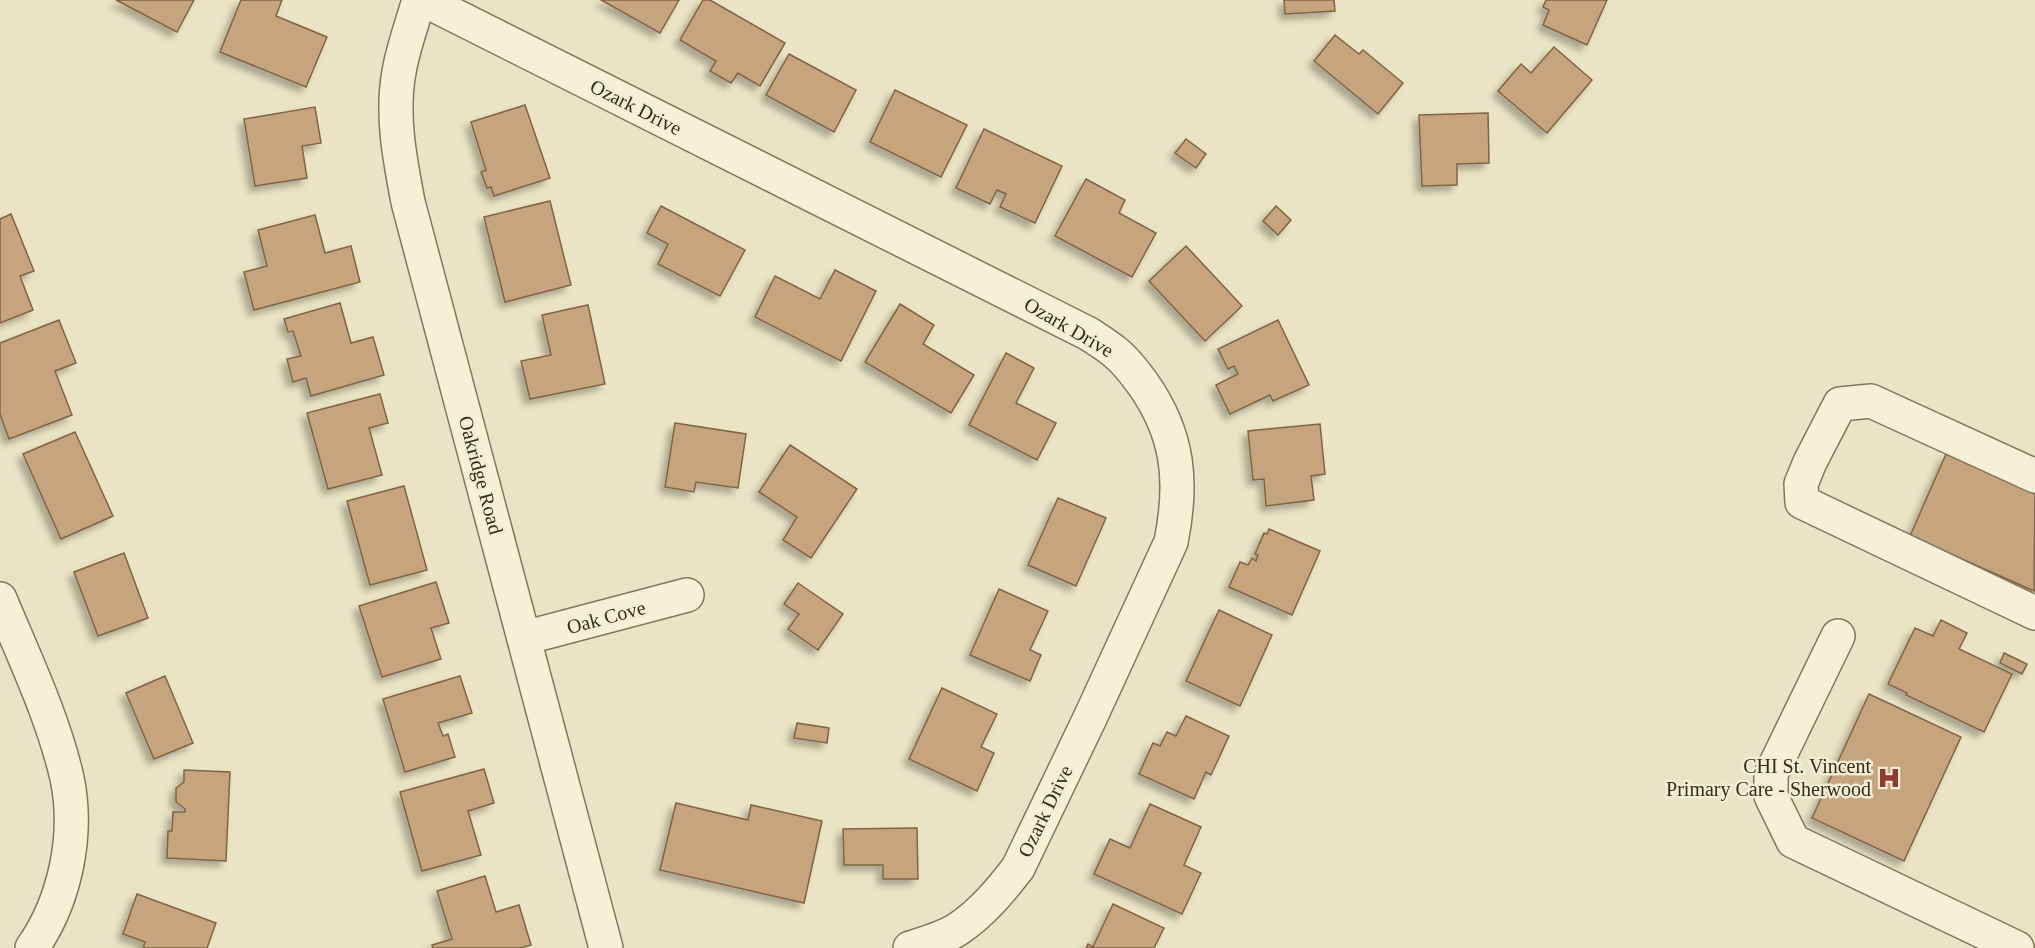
<svg xmlns="http://www.w3.org/2000/svg" width="2035" height="948" viewBox="0 0 2035 948" font-family="'Times New Roman',serif">
	<style>
		.building { fill: #c6a47e; stroke: #816344; stroke-width: 1.5; filter: url(#shadow) }
		.lines { fill: none; stroke-linecap: round; stroke-linejoin: round }
		.minor-casing { stroke: #84765d; stroke-width: 36 }
		.minor { stroke: #f6f0d8; stroke-width: 33 }
		.labels { text-anchor: middle; dominant-baseline: central; stroke-width: 5; stroke-linejoin: round; paint-order: stroke }
		.street-label { font-size: 20px; fill: #352c1f; stroke: #f3edd4 }
		.poi-label { font-size: 20px; fill: #352c1f; stroke: #f3edd4; text-anchor: end }
	</style>
	<defs>
		<filter id="shadow"><feDropShadow dx="-5.5" dy="5.5" stdDeviation="3" flood-color="#0004"/></filter>
	</defs>
	<rect width="100%" height="100%" fill="#eae3c5"/>
	<g class="building">
		<path d="M116,0h78l-17,32z"/>
		<path d="M241,0h41l-6,16 51,21 -21,50 -86,-35z"/>
		<path d="M601,0h78l-19,33z"/>
		<path d="M703,0h7l75,43 -25,43 -22,-13 -7,10 -21,-12 6,-10 -36,-21z"/>
		<path d="M1284,0h50l1,11 -50,3z"/>
		<path d="M1546,0h61l-20,45 -44,-20 6,-15 -6,-3z"/>
		<path d="M1335,35l24,19 4,-4 40,33 -25,31 -64,-53z"/>
		<path d="M1554,47l38,33 -45,53 -49,-42 23,-27 10,9z"/>
		<path d="M789,54l67,36 -22,42 -68,-37z"/>
		<path d="M895,90l72,35 -26,52 -71,-35z"/>
		<path d="M525,105l25,73 -56,18 -3,-9 -4,1 -6,-16 5,-2 -15,-48z"/>
		<path d="M315,107l6,36 -19,3 5,32 -52,8 -11,-67z"/>
		<path d="M1488,113l1,50 -32,1v21l-35,1 -3,-71z"/>
		<path d="M984,129l78,37 -27,57 -35,-16 6,-13 -9,-4 -7,14 -34,-16z"/>
		<path d="M1186,139l20,15 -10,14 -21,-15z"/>
		<path d="M1086,179l39,21 -6,13 37,20 -24,44 -77,-41z"/>
		<path d="M550,201l21,84 -66,17 -21,-85z"/>
		<path d="M661,206l84,44 -25,46 -62,-32 10,-20 -21,-11z"/>
		<path d="M1276,206l15,14 -13,15 -15,-14z"/>
		<path d="M11,214l23,57 -14,5 13,34 -33,13v-104z"/>
		<path d="M315,215l10,38 26,-7 9,36 -106,28 -10,-38 23,-6 -9,-36z"/>
		<path d="M1186,246l56,60 -37,35 -56,-60z"/>
		<path d="M835,270l41,21 -35,70 -86,-44 20,-41 45,23z"/>
		<path d="M340,303l11,40 22,-6 11,38 -73,21 -5,-18 -13,4 -6,-23 14,-3 -8,-25 -5,1 -4,-13z"/>
		<path d="M900,304l34,21 -11,19 51,31 -23,38 -86,-51z"/>
		<path d="M588,305l17,79 -75,15 -9,-38 30,-6 -9,-40z"/>
		<path d="M59,320l17,43 -21,8 17,44 -63,24 -9,-25v-71z"/>
		<path d="M1278,320l31,65 -36,16 -3,-6 -40,19 -14,-29 22,-11 -4,-8 -6,3 -10,-20z"/>
		<path d="M1006,353l28,15 -18,35 40,20 -19,37 -68,-35z"/>
		<path d="M380,394l8,29 -19,5 13,47 -54,14 -21,-76z"/>
		<path d="M675,423l71,11 -8,54 -42,-6 -2,10 -29,-5z"/>
		<path d="M1320,424l5,50 -14,2 3,24 -48,6 -2,-27 -11,1 -5,-49z"/>
		<path d="M75,432l38,84 -52,23 -38,-85z"/>
		<path d="M790,445l67,44 -46,69 -28,-18 14,-23 -38,-25z"/>
		<path d="M1946,454l89,40 -1,97 -124,-55z"/>
		<path d="M404,486l23,84 -57,15 -23,-84z"/>
		<path d="M1058,498l48,20 -30,68 -48,-21z"/>
		<path d="M1269,529l51,22 -28,64 -63,-28 11,-25 8,3 4,-7 4,3 2,-6 -3,-1 9,-21 3,1z"/>
		<path d="M124,553l24,65 -50,18 -24,-64z"/>
		<path d="M436,582l13,41 -18,5 10,31 -59,18 -23,-71z"/>
		<path d="M798,583l45,31 -25,36 -30,-21 11,-15 -15,-10z"/>
		<path d="M999,589l49,22 -18,39 11,5 -11,26 -60,-26z"/>
		<path d="M1219,610l53,25 -32,71 -54,-25z"/>
		<path d="M1941,620l26,13 -8,16 53,25 -28,58 -78,-37 1,-2 -19,-9 27,-56 18,8z"/>
		<path d="M2004,653l23,11 -5,10 -22,-11z"/>
		<path d="M165,676l28,67 -39,16 -28,-66z"/>
		<path d="M460,676l12,37 -34,10 5,13 5,-2 7,23 -50,15 -22,-73z"/>
		<path d="M942,688l55,26 -16,33 13,6 -17,38 -68,-32z"/>
		<path d="M1869,694l92,43 -57,124 -92,-43z"/>
		<path d="M1186,716l43,20 -18,39 -5,-3 -12,27 -55,-25 14,-31 7,3 7,-14 9,4z"/>
		<path d="M797,723l32,5 -2,15 -33,-5z"/>
		<path d="M484,769l10,34 -26,8 13,44 -59,16 -22,-79z"/>
		<path d="M184,770l46,2 -4,89 -59,-3 1,-27h4l1,-19h12v-3l-9,-7v-14l8,-6z"/>
		<path d="M676,803l72,17 3,-15 71,16 -18,82 -144,-33z"/>
		<path d="M1150,804l51,23 -17,38 17,8 -19,41 -88,-40 16,-35 20,9z"/>
		<path d="M917,828l1,51h-35v-14h-39l-1,-36z"/>
		<path d="M485,876l11,36 23,-7 12,40 -11,3h-87l-1,-3 20,-6 -15,-48z"/>
		<path d="M137,894l79,29 -9,25h-64l2,-6 -22,-8z"/>
		<path d="M1113,904l51,24 -10,20h-68l2,-4 5,3z"/>
	</g>
	<g class="lines">
		<g class="minor-casing">
			<g id="minor">
				<path d="M419,0c-7,24 -16,48 -20,72 -8,43 1,88 9,130l198,746"/>
				<path d="M424,0l665,334c9,6 19,12 27,19 10,8 19,20 27,31 36,51 40,98 28,158l-81,176 -72,150c-17,22 -36,45 -60,61 -14,9 -32,14 -48,19"/>
				<path d="M2035,476l-164,-75 -31,3 -30,58 -9,22 1,18 233,111"/>
				<path d="M0,599c24,58 53,118 67,179 12,57 -2,123 -35,170"/>
				<path d="M1838,636l-67,138v22l22,45 224,107"/>
				<path d="M524,638l163,-43"/>
			</g>
		</g>
		<use href="#minor" class="minor"/>
	</g>
	<defs>
		<g id="hospital-bare" transform="scale(1.8)"><path d="M-5-5h3v3.5h4V-5h3V5h-3V1.5h-4V5h-3Z" fill="#8e3b31" stroke="#f3edd4" stroke-width="2.5" paint-order="stroke"/></g>
	</defs>
	<g fill-rule="evenodd">
		<use href="#hospital-bare" x="1889" y="778"/>
	</g>
	<g class="labels">
		<g class="street-label">
			<text transform="translate(636 107) rotate(27)">Ozark Drive</text>
			<text transform="translate(1069 327) rotate(30)">Ozark Drive</text>
			<text transform="translate(481 475) rotate(75)">Oakridge Road</text>
			<text transform="translate(606 617) rotate(-15)">Oak Cove</text>
			<text transform="translate(1045 811) rotate(-64)">Ozark Drive</text>
		</g>
		<g class="poi-label">
			<text x="1871" y="766">CHI St. Vincent<tspan x="1871" dy="23">Primary Care - Sherwood</tspan></text>
		</g>
	</g>
</svg>
